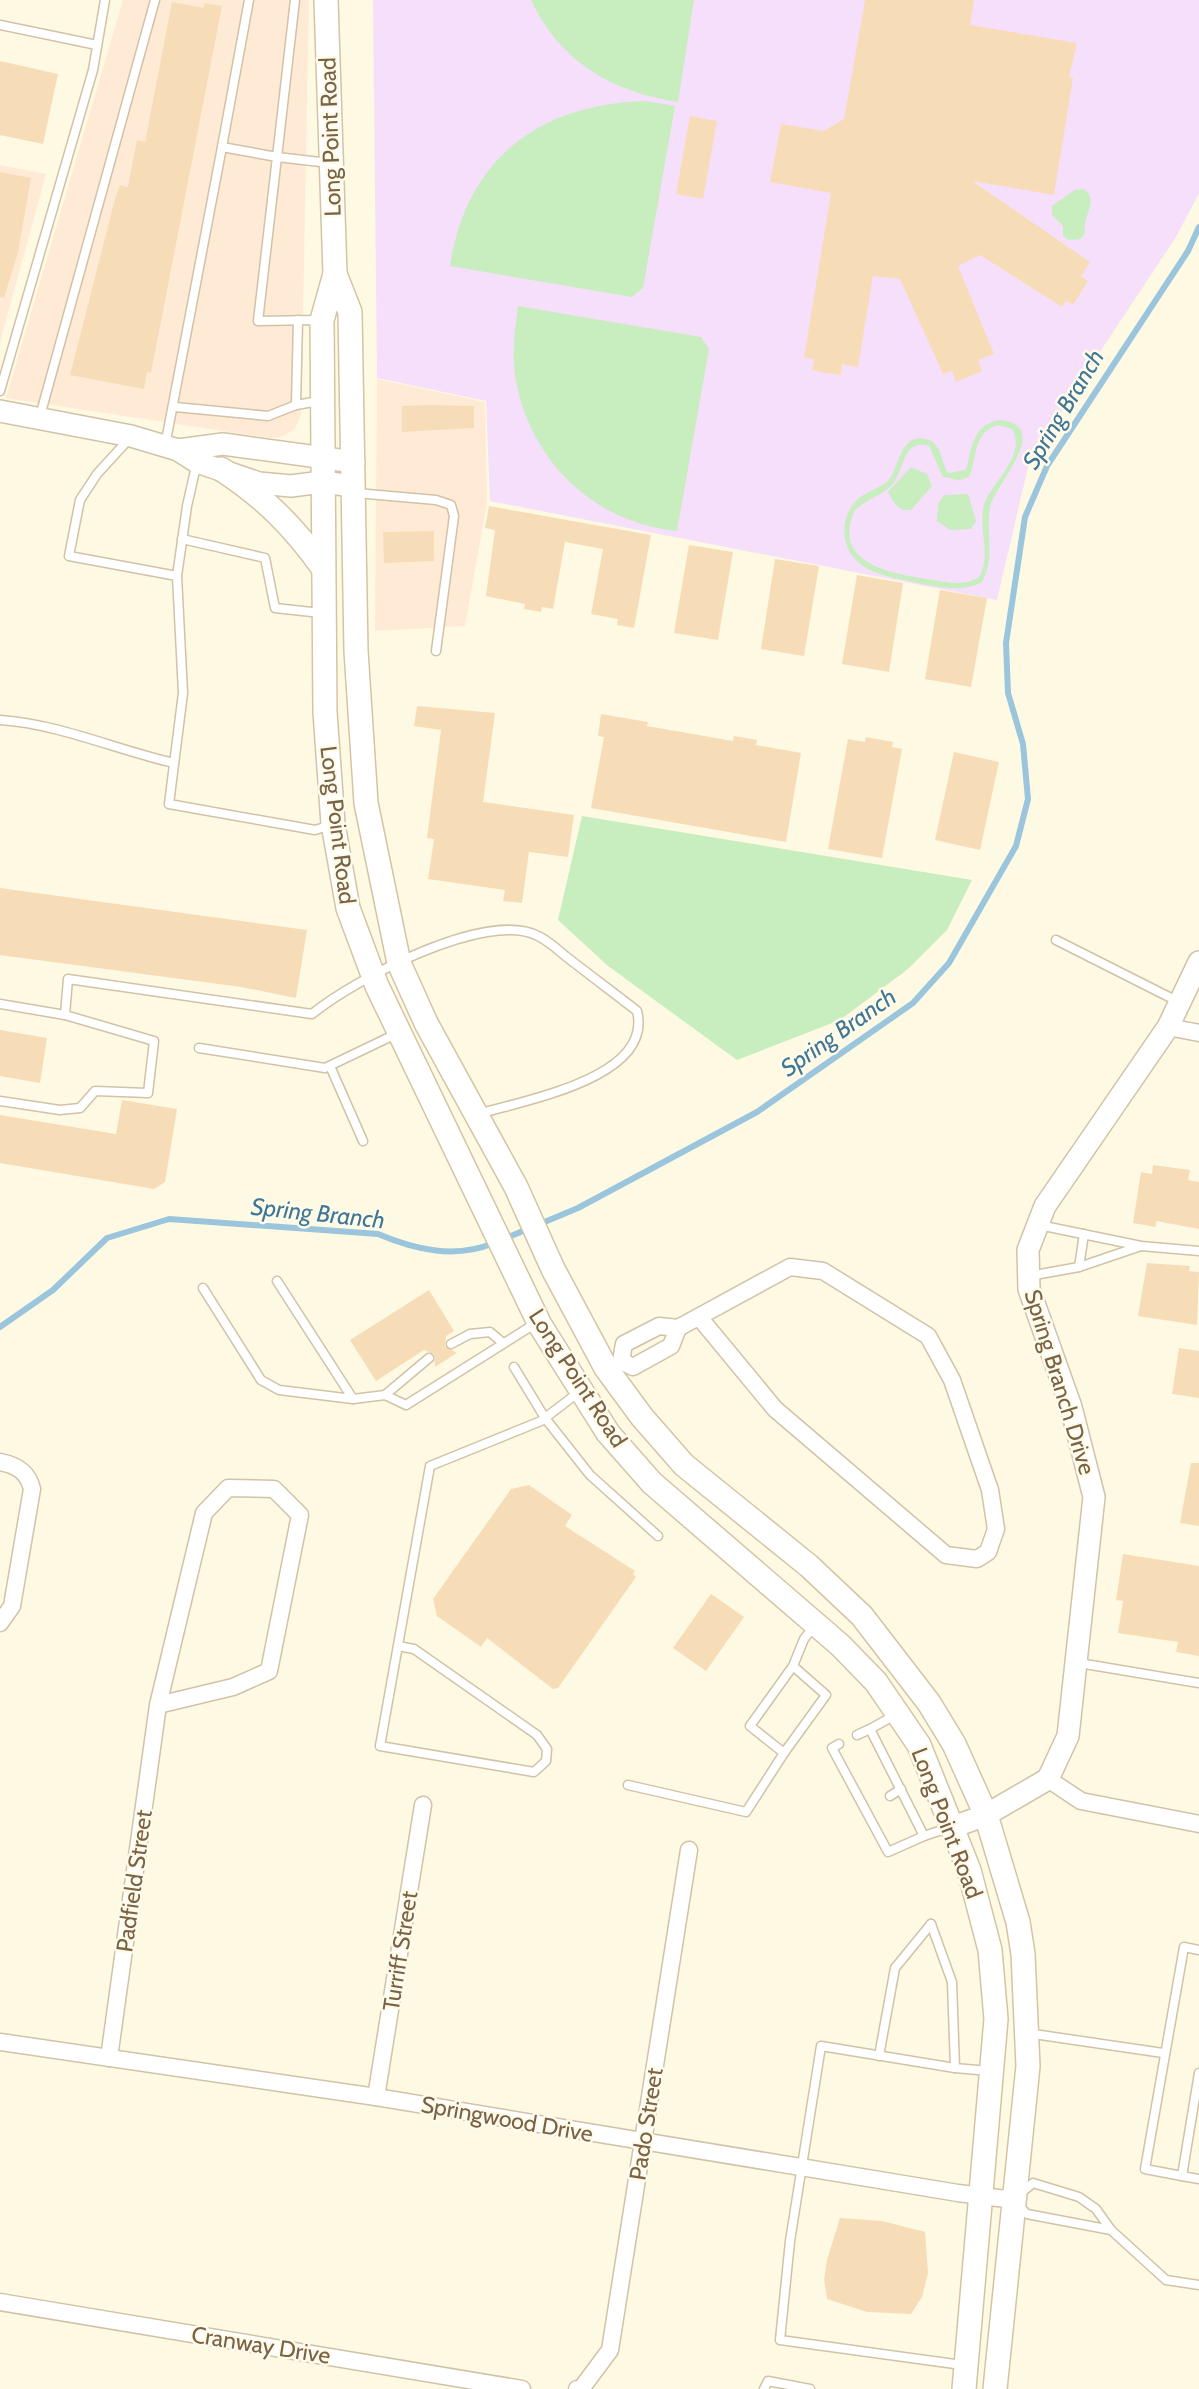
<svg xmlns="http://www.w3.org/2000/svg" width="1199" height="2389" viewBox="0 0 1199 2389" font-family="Cabin,sans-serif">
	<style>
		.commercial { fill: #ffead5 }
		.education { fill: #f6dffb }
		.green { fill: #c8edbf; fill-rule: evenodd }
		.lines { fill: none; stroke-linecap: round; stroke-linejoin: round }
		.stream { stroke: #9ac5dd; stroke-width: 6 }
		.building { fill: #f7ddb7 }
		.service-casing { stroke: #d1c2a8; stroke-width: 11 }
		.minor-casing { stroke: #d1c2a8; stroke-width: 19 }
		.tertiary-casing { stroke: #d1c2a8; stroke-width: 24 }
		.secondary-casing { stroke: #d4c4a4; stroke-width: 26 }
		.service { stroke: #fff; stroke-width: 8 }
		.minor { stroke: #fff; stroke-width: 16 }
		.tertiary { stroke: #fff; stroke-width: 21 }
		.secondary { stroke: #fff; stroke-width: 23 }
		.labels { text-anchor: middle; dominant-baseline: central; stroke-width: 5; stroke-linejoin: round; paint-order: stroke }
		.street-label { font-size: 23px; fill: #796246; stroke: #fffbea }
		.water-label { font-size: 24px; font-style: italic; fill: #407696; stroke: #fffbea }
	</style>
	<rect width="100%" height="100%" fill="#fef9e2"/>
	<g class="commercial">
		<path d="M123,0h186l-8,416 -7,14 -13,7 -11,1 -264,-40z"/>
		<path d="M0,165l46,9 -46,168z"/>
		<path d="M377,379l108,23 2,100 -22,124 -90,5z"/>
	</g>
	<path class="education" d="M373,0h826v193l-23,44 -102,154 -46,76 -31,133 -507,-99 -4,-100 -109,-23z"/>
	<g class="green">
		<path d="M531,0h163l-16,102c-66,-10 -118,-40 -147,-102z"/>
		<path d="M645,101l30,5 -32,182 -11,9 -182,-31c16,-107 89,-162 195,-165z"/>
		<path d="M1084,189c16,13 -2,25 1,44l-4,6 -12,1 -6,-4v-10l-11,-11v-9l23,-16z"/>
		<path d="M518,306l183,31 8,12 -32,182c-82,-8 -146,-69 -161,-150 -5,-25 -1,-51 2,-75z"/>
		<path d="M998,420c58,4 -4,65 -8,87 -5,25 6,51 -8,75 -22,12 -50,4 -73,-1 -19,-4 -39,-7 -53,-21 -17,-17 -15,-47 3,-62 10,-8 24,-10 31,-20 10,-14 11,-45 36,-39 16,4 15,23 22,34l18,-3c6,-23 6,-43 32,-50zM998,425l14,4c15,25 -18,51 -27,73 -9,23 8,52 -6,75 -16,11 -36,4 -53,2 -38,-6 -95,-17 -71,-69 11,-10 27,-15 37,-25 13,-15 10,-47 37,-39l14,31 16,3 10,-3c9,-21 3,-44 29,-52z"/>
		<path d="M911,467l16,7 5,12 -21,24c-14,1 -17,-7 -23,-18z"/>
		<path d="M968,494l8,27 -5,8 -21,1 -13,-9 1,-17 6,-9z"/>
		<path d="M582,816l390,64 -25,50 -39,39 -68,51 -103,40 -129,-94 -50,-46z"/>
	</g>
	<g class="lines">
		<g class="stream">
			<path d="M504,1239l74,-31 179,-96 156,-109 36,-40 67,-117 12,-47 -5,-55 -15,-51 -2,-50 19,-126 22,-51 141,-215 11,-24"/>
			<path d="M0,1327l53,-37 54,-52 62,-19 209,15c38,16 77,25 116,9"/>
		</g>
	</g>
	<g class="building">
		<path d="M865,0h109l-4,25 107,18 -8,34 4,1 -19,117 -82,-14 118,81 -9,14 7,5 -15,24 -7,-4 -4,6 -82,-52 -22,11 36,88 -16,6 4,11 -26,11 -4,-11 -9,3 -43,-95 -27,-3 -15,91 -16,-3 -1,11 -21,-3 -8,-2 2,-11 -10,-2 27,-164 -61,-11 11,-58 43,7 20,-12z"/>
		<path d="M172,2l32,6v-5l18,3 -71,367 -4,-1 -3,17 -74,-14 45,-176 5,-14 8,2 9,-47 8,2z"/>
		<path d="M0,61l58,13 -15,70 -43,-9z"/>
		<path d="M690,116l27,5 -14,78 -27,-5z"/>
		<path d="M0,172l31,6 -13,74 -14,46 -4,-1z"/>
		<path d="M429,405l45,1v22l-72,4v-26z"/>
		<path d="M489,506l162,29 -17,93 -17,-3 1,-6 -27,-5 12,-65 -38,-7 -12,67 -11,-2 -1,5 -17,-3 1,-5 -39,-8 9,-66 -10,-2z"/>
		<path d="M434,531v30l-50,2 -1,-31z"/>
		<path d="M689,545l44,7 -15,88 -44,-7z"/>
		<path d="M775,559l44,7 -15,90 -43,-7z"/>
		<path d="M857,575l46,8 -14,89 -47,-8z"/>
		<path d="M940,590l47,8 -16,89 -46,-8z"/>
		<path d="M417,706l78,7 -12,89 91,13 -6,42 -39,-5 -7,51 -19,-2 2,-11 -77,-11 6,-40 -7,-1 14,-108 -27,-4z"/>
		<path d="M601,714l47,8 -1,4 86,15 1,-5 23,4 -1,5 45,8 -15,89 -195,-34 13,-71 -6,-1z"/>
		<path d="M866,737l27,5 -1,5 10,2 -20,109 -54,-9 20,-110 17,3z"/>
		<path d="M954,752l45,10 -19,88 -45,-10z"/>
		<path d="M0,888l307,42 -11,68 -55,-11 -241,-32z"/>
		<path d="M0,1030l47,8 -7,45 -40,-7z"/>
		<path d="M122,1100l55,9 -12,73 -11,7 -154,-26v-48l116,19z"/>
		<path d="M1153,1165l37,5 -2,10 11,2v47l-43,-8v6l-23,-4 8,-51 11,2z"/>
		<path d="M1147,1263l43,3 -1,5 10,1 -2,53 -59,-9z"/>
		<path d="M429,1290l25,41 -8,5 -1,10 12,7 -22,14 -1,-13 -10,-4 -48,31 -26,-41z"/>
		<path d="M1179,1348l20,3v47l-27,-4z"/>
		<path d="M1191,1463h8v63l-19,-3z"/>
		<path d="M529,1485l43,30 -7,11 70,45 -2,3 3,3 -78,111 -5,1 -66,-51 -6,9 -44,-31 -4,-17 78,-110z"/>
		<path d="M1123,1554l76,12v90l-23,-4 2,-10 -60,-9 5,-32 -7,-1z"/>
		<path d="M711,1594l33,23 -38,54 -33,-23z"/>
		<path d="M840,2218l42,3 43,11 3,41 -6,24 -11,17 -44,-2 -40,-13 -3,-19 3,-20z"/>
	</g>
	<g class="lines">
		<g class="service-casing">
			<g id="service">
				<path d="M295,0l-18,157 52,6"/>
				<path d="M0,25l97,20"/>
				<path d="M222,147l27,-147"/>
				<path d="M0,391l93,-321 12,-70"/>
				<path d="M296,405l2,-85"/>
				<path d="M175,407l93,9 28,-11 23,-4"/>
				<path d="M40,416l115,-416"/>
				<path d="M129,439l-32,35 -17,26 -11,56 108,20 6,117 -14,111 146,26 16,-5"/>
				<path d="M165,446l57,-299 55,10 -19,164 61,-1"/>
				<path d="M356,493l80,7 15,5 3,11 -18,135"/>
				<path d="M182,539l83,19 10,50 46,5"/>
				<path d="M177,576l10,-70 10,-44"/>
				<path d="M0,720c60,4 116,30 174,43"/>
				<path d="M1056,940l121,61"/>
				<path d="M0,1004l65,11 3,-36 244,35c41,-34 175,-105 226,-78 11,5 21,15 30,22 23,18 46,35 69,53 17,67 -113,89 -158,103"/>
				<path d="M199,1048l126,20 71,-34"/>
				<path d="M330,1066l33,75"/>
				<path d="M0,1101l60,9 20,-2 15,-17 53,2 6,-52 -89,-26"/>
				<path d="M1039,1225l102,21 58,5"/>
				<path d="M1079,1267l5,-33"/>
				<path d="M1029,1276l50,-9 62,-21"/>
				<path d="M277,1281l76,118"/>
				<path d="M203,1288l58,92 18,10 74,9 32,-4 21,10 130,-82"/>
				<path d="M451,1344l19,-10 20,-2 13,11"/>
				<path d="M514,1367l31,51 45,57 68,61"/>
				<path d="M385,1395l44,-37"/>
				<path d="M398,1646l16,3 123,86 10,14 -1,12 -12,11 -154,-26 50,-280 111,-45 38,-29"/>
				<path d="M1079,1663l120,20"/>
				<path d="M793,1666l33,29 -42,58 -34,-27 43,-60 11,-27 10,-13"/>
				<path d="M897,1714l-27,15 54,107 27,-9"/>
				<path d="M857,1735l13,-6"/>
				<path d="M839,1744l-7,4 56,104 36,-16"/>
				<path d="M628,1785l118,27 38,-59"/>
				<path d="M890,1796l11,-7"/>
				<path d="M931,1924l21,58 3,86 34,3"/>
				<path d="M1027,2033l136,20"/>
				<path d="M879,2056l16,-88 36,-44"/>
				<path d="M955,2068l-134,-22 -31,195 -10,99 182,25"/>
				<path d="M1199,2073l-17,103 17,3"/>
				<path d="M1182,2176l-37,-7 39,-222 15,3"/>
				<path d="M1021,2193l12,-10 46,14 17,12 15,21 55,50 33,5"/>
				<path d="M1018,2205l9,9 84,16"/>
				<path d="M764,2389l4,-8 42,8"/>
			</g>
		</g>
		<g class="minor-casing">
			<g id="minor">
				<path d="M1168,1027l31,6"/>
				<path d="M621,1361l3,-17 35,-18 19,2 112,-61 33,4 105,65 24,44 38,110 6,39 -8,23 -11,7 -31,-4 -171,-146 -76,-92"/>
				<path d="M621,1361l12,6 38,-21 7,-18"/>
				<path d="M0,1462c17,3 28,10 32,27l-20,117 -12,17"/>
				<path d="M1048,1779l33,22 118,23"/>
				<path d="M0,2042l376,55 582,96 56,7"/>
				<path d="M109,2058l49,-353 46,-192 24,-25 46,1 26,26 -31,156 -36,16 -75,18"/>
				<path d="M376,2097l47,-292"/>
				<path d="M0,2302l522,87"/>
				<path d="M577,2389h4l29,-39 79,-500"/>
			</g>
		</g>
		<g class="tertiary-casing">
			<g id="tertiary">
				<path d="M0,411l131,25 47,14 19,12 62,21 32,3 31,-4 31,4"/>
				<path d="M178,450l45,-6 131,18"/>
				<path d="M953,1827l33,-12 62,-36 20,-43 26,-239 -23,-90 -42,-118 -1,-39 17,-44 123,-179 31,-65"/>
			</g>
		</g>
		<g class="secondary-casing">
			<g id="secondary">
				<path d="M326,0l9,274 -13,46 3,392 8,112 15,84 29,78 163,339 68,108 44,50 188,162 36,37 43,63 50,125 21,80 6,69 -32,370"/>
				<path d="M335,274l15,38 6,339 10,152 33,160 27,60 90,164 37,82 53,99 36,49 42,48 125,101 53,50 67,87 25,41 32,71 32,107 5,32 5,112 -33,323"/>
				<path d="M221,469c42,27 73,58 102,99"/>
			</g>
		</g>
		<use href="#service" class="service"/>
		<use href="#minor" class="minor"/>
		<use href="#tertiary" class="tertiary"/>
		<use href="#secondary" class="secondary"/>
	</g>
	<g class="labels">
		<g class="street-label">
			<text transform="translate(330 137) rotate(-92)">Long Point Road</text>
			<text transform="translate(338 825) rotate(83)">Long Point Road</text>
			<text transform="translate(578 1378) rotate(57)">Long Point Road</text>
			<text transform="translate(1060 1382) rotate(73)">Spring Branch Drive</text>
			<text transform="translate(947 1823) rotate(69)">Long Point Road</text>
			<text transform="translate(134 1881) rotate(-82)">Padfield Street</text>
			<text transform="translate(400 1951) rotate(-81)">Turriff Street</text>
			<text transform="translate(507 2119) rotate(10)">Springwood Drive</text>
			<text transform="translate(646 2124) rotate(-81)">Pado Street</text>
			<text transform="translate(261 2345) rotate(9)">Cranway Drive</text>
		</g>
		<g class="water-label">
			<text transform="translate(1063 409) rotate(-59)">Spring Branch</text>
			<text transform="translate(838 1032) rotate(-35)">Spring Branch</text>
			<text transform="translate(318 1213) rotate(6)">Spring Branch</text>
		</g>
	</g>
</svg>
